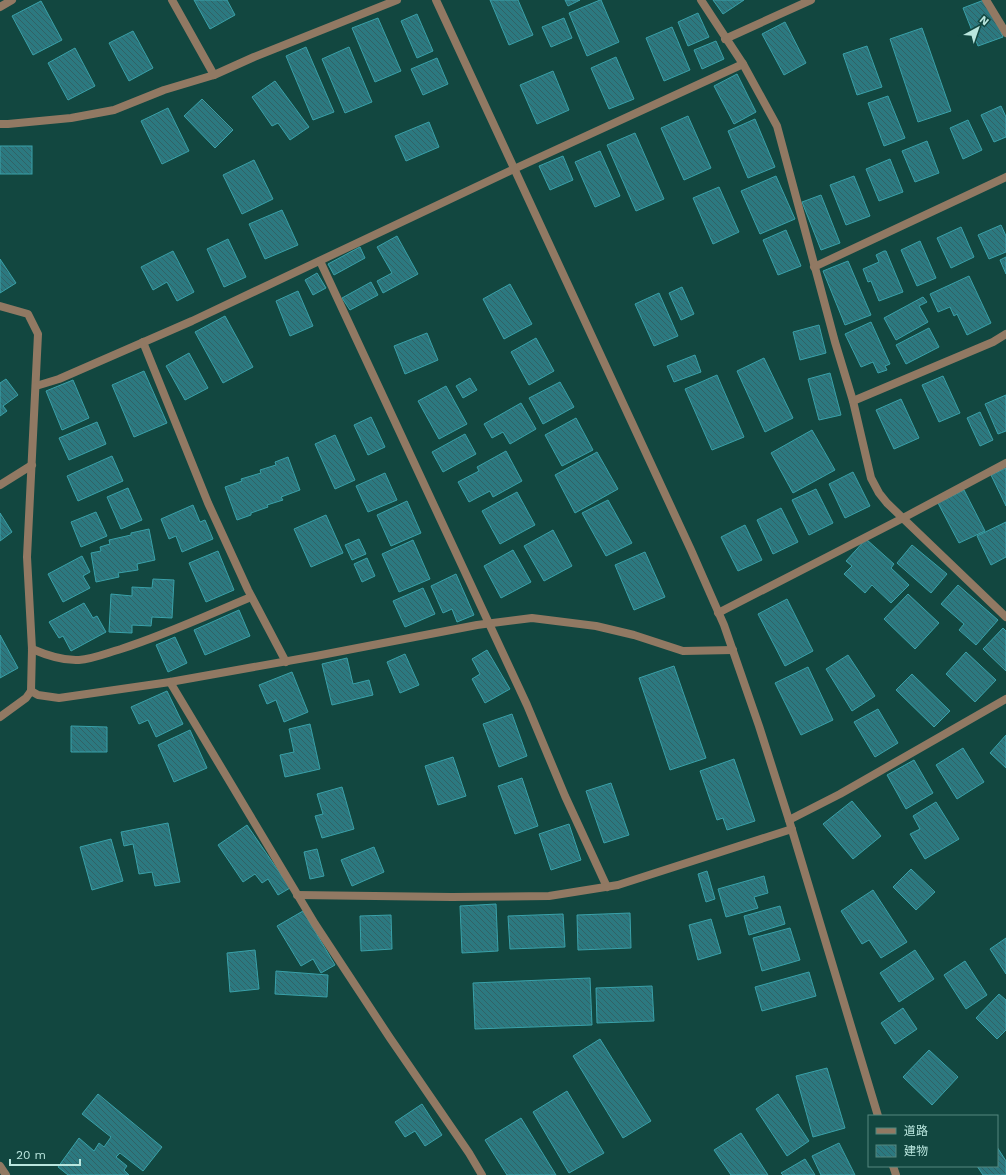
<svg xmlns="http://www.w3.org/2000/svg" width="1006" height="1175" viewBox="0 0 1006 1175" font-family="'Work Sans','Noto Sans JP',sans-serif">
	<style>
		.building { fill: url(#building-back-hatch); stroke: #3aa1a9 }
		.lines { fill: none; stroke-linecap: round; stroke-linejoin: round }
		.minor { stroke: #917963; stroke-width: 8 }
		.tertiary { stroke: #917963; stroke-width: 8 }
	</style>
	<defs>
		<pattern id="building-back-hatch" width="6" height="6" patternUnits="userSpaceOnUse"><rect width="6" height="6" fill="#2c7980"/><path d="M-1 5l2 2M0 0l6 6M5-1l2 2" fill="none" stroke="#316265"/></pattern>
	</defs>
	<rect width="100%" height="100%" fill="#124740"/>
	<g class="building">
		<path d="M194,0h33l8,15 -25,14z"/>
		<path d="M490,0h28l15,35 -24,10z"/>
		<path d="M565,0h15l-12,6z"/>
		<path d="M600,0h1l18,42 -32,14 -18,-43z"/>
		<path d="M713,0h31l-21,14z"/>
		<path d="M984,0h5l14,37 -25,9 -15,-38z"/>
		<path d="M41,1l21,39 -29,15 -21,-39z"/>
		<path d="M698,13l11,24 -21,9 -10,-24z"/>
		<path d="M417,14l16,37 -16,7 -16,-37z"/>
		<path d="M378,18l23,53 -26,11 -23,-54z"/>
		<path d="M564,18l8,20 -21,9 -9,-20z"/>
		<path d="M785,22l21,41 -22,12 -22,-41z"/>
		<path d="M672,27l18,43 -26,11 -18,-43z"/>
		<path d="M922,28l29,83 -33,11 -28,-83z"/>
		<path d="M133,31l20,37 -24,13 -20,-38z"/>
		<path d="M716,41l8,18 -22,10 -8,-19z"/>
		<path d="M867,46l15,41 -25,8 -14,-41z"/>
		<path d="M306,47l28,65 -21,8 -27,-64z"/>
		<path d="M349,47l23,55 -27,11 -23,-54z"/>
		<path d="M75,48l20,38 -27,14 -20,-37z"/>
		<path d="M616,57l18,42 -25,10 -18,-41z"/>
		<path d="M437,58l11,26 -25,11 -12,-26z"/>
		<path d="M553,71l16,39 -32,14 -17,-39z"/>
		<path d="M737,74l19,38 -22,12 -20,-38z"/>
		<path d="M275,81l34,46 -19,13 -12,-17 -6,3 -20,-29z"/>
		<path d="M888,96l17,42 -21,8 -16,-43z"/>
		<path d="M202,99l31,31 -18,18 -31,-32z"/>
		<path d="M1001,106l5,11v20l-12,5 -13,-27z"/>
		<path d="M168,108l21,43 -27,13 -21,-43z"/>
		<path d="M688,116l23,52 -27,12 -23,-52z"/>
		<path d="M755,119l20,48 -27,11 -20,-47z"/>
		<path d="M968,120l14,30 -19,9 -13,-31z"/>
		<path d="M429,122l10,25 -33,14 -11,-25z"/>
		<path d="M635,133l29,66 -28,12 -29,-66z"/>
		<path d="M927,141l12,32 -24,9 -13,-31z"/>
		<rect x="0" y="146" width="32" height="28"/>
		<path d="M600,151l20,45 -25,11 -20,-45z"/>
		<path d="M563,156l10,24 -23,10 -11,-24z"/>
		<path d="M890,159l13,33 -24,9 -13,-32z"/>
		<path d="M254,160l19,39 -31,15 -19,-39z"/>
		<path d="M776,176l19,43 -35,15 -19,-43z"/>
		<path d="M854,176l16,40 -24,9 -16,-40z"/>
		<path d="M719,187l20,45 -26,12 -20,-46z"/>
		<path d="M821,195l19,48 -19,7 -19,-48z"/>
		<path d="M282,210l16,35 -33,14 -16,-35z"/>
		<path d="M1001,225l5,11v16l-17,7 -11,-24z"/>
		<path d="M961,227l13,30 -23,11 -14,-30z"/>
		<path d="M786,230l15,36 -23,9 -15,-35z"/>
		<path d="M397,236l21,38 -35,19 -6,-12 15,-8 -15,-26z"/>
		<path d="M228,239l18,38 -22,10 -17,-38z"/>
		<path d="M920,241l16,37 -19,8 -16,-36z"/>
		<path d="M360,247l5,11 -31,17 -6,-11z"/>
		<path d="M173,251l21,41 -17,9 -10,-19 -14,8 -12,-23z"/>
		<path d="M884,251h2l17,41 -24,9 -8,-20 -3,1 -5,-13 16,-7 -3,-7z"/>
		<path d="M1006,257v17l-6,-14z"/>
		<path d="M0,259l16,24 -16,10z"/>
		<path d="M848,261l23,54 -26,10 -22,-54z"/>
		<path d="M317,273l9,15 -13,7 -8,-15z"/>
		<path d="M969,276l22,47 -24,12 -10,-21 -3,2 -4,-9 -12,5 -8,-18z"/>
		<path d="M371,282l7,13 -28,15 -8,-12z"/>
		<path d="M510,284l22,40 -28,15 -21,-40z"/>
		<path d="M682,287l12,27 -13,6 -12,-27z"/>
		<path d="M298,291l15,35 -23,10 -14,-35z"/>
		<path d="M659,293l19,43 -24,10 -19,-42z"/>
		<path d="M923,297l4,5 -8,4 9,16 -32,18 -12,-22z"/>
		<path d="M225,316l28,51 -30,16 -28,-51z"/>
		<path d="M871,322l19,42 -5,2 2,4 -9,3 -5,-11 -12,5 -16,-33z"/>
		<path d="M819,325l7,28 -26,7 -7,-28z"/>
		<path d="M929,328l10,19 -33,17 -10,-19z"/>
		<path d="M427,333l11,27 -33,14 -11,-28z"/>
		<path d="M536,338l18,33 -25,14 -18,-33z"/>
		<path d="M189,353l19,35 -23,12 -19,-34z"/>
		<path d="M695,355l6,17 -27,10 -7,-16z"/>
		<path d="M764,358l29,60 -28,14 -28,-61z"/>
		<path d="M144,371l23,52 -33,14 -22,-52z"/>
		<path d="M830,373l11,42 -22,5 -11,-41z"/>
		<path d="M717,375l27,62 -32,13 -27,-61z"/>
		<path d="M943,376l17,37 -21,9 -17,-37z"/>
		<path d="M470,378l7,12 -14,8 -7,-12z"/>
		<path d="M6,379l12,16 -15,11 4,5 -7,5v-33z"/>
		<path d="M73,380l16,38 -27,12 -16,-39z"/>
		<path d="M560,382l14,25 -31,17 -14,-26z"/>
		<path d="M446,386l21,38 -28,15 -21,-38z"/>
		<path d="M1006,395v36l-8,3 -13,-30z"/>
		<path d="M901,399l18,39 -25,11 -18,-39z"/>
		<path d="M521,403l15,26 -26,15 -7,-12 -11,6 -8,-14z"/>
		<path d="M980,412l13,28 -13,6 -13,-28z"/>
		<path d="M371,417l14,30 -17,8 -14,-30z"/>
		<path d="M576,418l17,32 -31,16 -17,-31z"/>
		<path d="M97,422l9,22 -37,16 -10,-22z"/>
		<path d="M812,430l23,40 -42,23 -22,-40z"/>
		<path d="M465,434l11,20 -33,18 -11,-20z"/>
		<path d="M335,435l20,45 -20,9 -20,-45z"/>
		<path d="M506,451l16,30 -29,16 -3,-6 -21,11 -11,-20 21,-11 -2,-4z"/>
		<path d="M597,452l21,37 -43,24 -20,-38z"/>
		<path d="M112,456l11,25 -45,20 -11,-25z"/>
		<path d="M288,457l12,33 -19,7 2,3 -16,5 1,2 -17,6v2l-14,5 -12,-33 17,-6 -1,-2 20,-6 -1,-3 16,-5 -1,-3z"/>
		<path d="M1006,468v38l-15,-31z"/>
		<path d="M853,472l17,34 -25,12 -16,-34z"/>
		<path d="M385,473l12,27 -29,12 -12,-26z"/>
		<path d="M128,488l14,32 -21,9 -14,-32z"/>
		<path d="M816,489l17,34 -24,12 -17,-35z"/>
		<path d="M964,490l21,41 -26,12 -21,-40z"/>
		<path d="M517,492l18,33 -35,19 -18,-33z"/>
		<path d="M608,500l24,43 -26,13 -24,-43z"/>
		<path d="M407,501l14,32 -30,13 -14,-31z"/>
		<path d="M193,505l7,17 5,-2 8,19 -31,13 -6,-16 -7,3 -8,-20z"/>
		<path d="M781,508l17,34 -25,12 -16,-34z"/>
		<path d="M96,512l11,24 -26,11 -10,-25z"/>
		<path d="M0,513l12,19 -12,9z"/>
		<path d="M326,515l17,38 -32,14 -17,-38z"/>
		<path d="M1006,522v35l-15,8 -14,-29z"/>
		<path d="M745,525l17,35 -24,11 -17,-34z"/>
		<path d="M149,529l6,31 -18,4 1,6 -20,3 1,4 -23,5 -5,-29 10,-2 -1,-4 10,-3 -1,-4 22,-5v-2z"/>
		<path d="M553,530l19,36 -28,15 -20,-35z"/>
		<path d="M359,539l7,15 -14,6 -7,-15z"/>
		<path d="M866,539l28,25 -3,4 18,17 -18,18 -19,-18 -7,8 -21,-19 8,-8 -6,-5z"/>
		<path d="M413,540l17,39 -31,13 -17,-38z"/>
		<path d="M912,545l35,29 -16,19 -34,-30z"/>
		<path d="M513,550l18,32 -30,16 -17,-32z"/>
		<path d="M218,551l16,39 -28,12 -17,-39z"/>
		<path d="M645,552l20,45 -31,13 -19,-45z"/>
		<path d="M82,556l8,16 -7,4 7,12 -27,14 -15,-28z"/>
		<path d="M367,558l8,18 -13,6 -8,-18z"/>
		<path d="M456,574l18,41 -17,7 -5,-13 -9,4 -12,-27z"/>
		<path d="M153,579l21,1 -2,38 -20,-1 -1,9 -19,-1v8l-23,-1 2,-38 21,2v-9l20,1z"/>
		<path d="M958,585l40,35 -22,25 -17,-15 5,-6 -23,-20z"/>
		<path d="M423,588l12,26 -30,13 -12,-26z"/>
		<path d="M908,594l31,29 -24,26 -31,-30z"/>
		<path d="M787,599l26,52 -28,15 -27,-52z"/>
		<path d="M84,603l9,15 4,-2 9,16 -35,19 -8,-15 -4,2 -10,-16z"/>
		<path d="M239,610l11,26 -45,19 -11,-25z"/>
		<path d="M1003,628l3,3v40l-23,-22z"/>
		<path d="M0,635l18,33 -18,10z"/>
		<path d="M175,637l12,26 -19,9 -12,-27z"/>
		<path d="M487,650l23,39 -25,14 -13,-24 8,-5 -8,-15z"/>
		<path d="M966,652l30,28 -21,22 -29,-28z"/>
		<path d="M405,654l14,31 -19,8 -13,-31z"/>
		<path d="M848,655l27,41 -23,15 -26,-42z"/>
		<path d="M347,658l6,26 16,-4 4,15 -41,10 -10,-41z"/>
		<path d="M674,666l32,92 -36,12 -31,-92z"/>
		<path d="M808,667l25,53 -32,15 -26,-52z"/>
		<path d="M292,672l16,40 -24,10 -8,-22 -9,4 -8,-19z"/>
		<path d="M912,674l38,37 -16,16 -38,-37z"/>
		<path d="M167,691l16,33 -27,13 -8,-17 -9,4 -8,-17z"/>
		<path d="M878,709l20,34 -23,14 -21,-35z"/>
		<path d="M512,714l15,42 -28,11 -16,-43z"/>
		<path d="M310,724l10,45 -35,8 -5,-22 14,-3 -5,-23z"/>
		<path d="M71,726l36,1v25h-36z"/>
		<path d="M190,730l17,38 -33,14 -16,-37z"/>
		<path d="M1006,735v33l-16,-15z"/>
		<path d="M963,748l21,34 -27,17 -21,-34z"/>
		<path d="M453,757l13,39 -28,9 -13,-39z"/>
		<path d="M734,759l21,62 -28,9 -4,-12 -6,2 -17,-49z"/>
		<path d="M914,760l19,33 -27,16 -19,-34z"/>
		<path d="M522,778l16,48 -23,8 -17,-48z"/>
		<path d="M611,783l18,52 -25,8 -18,-52z"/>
		<path d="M342,787l12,42 -32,9 -7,-22 8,-2 -6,-20z"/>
		<path d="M852,801l29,35 -28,23 -30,-35z"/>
		<path d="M936,802l23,37 -34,20 -15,-25 10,-5 -7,-13z"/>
		<path d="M168,823l12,59 -25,4 -3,-14 -13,2 -6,-30 -9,2 -3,-14z"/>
		<path d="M569,824l12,36 -30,10 -12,-36z"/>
		<path d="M247,825l43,63 -12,7 -10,-16 -6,4 -7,-9 -12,8 -25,-37z"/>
		<path d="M111,839l12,42 -31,9 -12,-43z"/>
		<path d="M374,847l10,25 -32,14 -11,-26z"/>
		<path d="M317,849l7,27 -14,3 -6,-27z"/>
		<path d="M911,869l24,23 -19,18 -23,-23z"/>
		<path d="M707,871l8,28 -9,3 -8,-28z"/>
		<path d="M764,876l4,17 -14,4 4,11 -32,9 -8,-28z"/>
		<path d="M873,890l34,52 -26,16 -12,-18 -7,4 -21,-33z"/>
		<path d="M496,904l2,47 -36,2 -2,-47z"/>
		<path d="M780,906l5,18 -36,11 -5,-19z"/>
		<path d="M303,911l32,54 -14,8 -8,-14 -12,7 -24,-40z"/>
		<path d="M630,913l1,35 -53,2 -1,-35z"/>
		<path d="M563,914l2,33 -55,2 -2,-33z"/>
		<path d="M391,915l1,34 -31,2 -1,-35z"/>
		<path d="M711,919l10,34 -23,7 -9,-35z"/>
		<path d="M790,928l10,32 -38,11 -9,-33z"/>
		<path d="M1006,938v36l-16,-25z"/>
		<path d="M255,950l4,39 -29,3 -3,-39z"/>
		<path d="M915,950l19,29 -35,23 -19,-29z"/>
		<path d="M965,961l22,34 -21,14 -22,-34z"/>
		<path d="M276,971l52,4 -1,22 -52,-3z"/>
		<path d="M809,972l7,24 -54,15 -7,-24z"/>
		<path d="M590,978l2,47 -117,4 -2,-46z"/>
		<path d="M652,986l2,35 -57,2 -1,-35z"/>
		<path d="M999,994l7,6v30l-9,9 -21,-21z"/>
		<path d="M903,1008l14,21 -22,15 -14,-21z"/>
		<path d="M600,1039l51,82 -28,17 -50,-82z"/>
		<path d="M929,1050l29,27 -26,28 -29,-28z"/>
		<path d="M827,1068l18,60 -32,9 -17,-61z"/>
		<path d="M567,1091l37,62 -35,20 -36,-61z"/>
		<path d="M98,1094l64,53 -19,24 -23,-18 -4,4 11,9 -3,4 5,5h-61l-10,-8 21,-29 15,13 5,-8 5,4 7,-10 -29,-23z"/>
		<path d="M778,1094l31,47 -22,15 -31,-47z"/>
		<path d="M422,1104l20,31 -17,11 -10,-15 -10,6 -10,-15z"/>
		<path d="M521,1118l35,57h-49l-22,-35z"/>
		<path d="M741,1133l27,42h-37l-17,-25z"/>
		<path d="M839,1143l16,32h-34l-9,-19z"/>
		<path d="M997,1147l9,14v14h-23l-6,-9h20z"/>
		<path d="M805,1159l10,16h-32l-2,-2z"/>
	</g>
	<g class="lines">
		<g class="minor">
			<path d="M172,0l42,75"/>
			<path d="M701,0l42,64 34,62 58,216 18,59 18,77 8,15 8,10 119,114"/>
			<path d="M986,0l20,33"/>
			<path d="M0,7l12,-7"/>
			<path d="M725,39l86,-39"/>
			<path d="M0,124h8l63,-6 43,-8 50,-20 50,-15 40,-18 143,-57"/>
			<path d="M320,261l207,444 38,91 42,91"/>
			<path d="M814,267l192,-90"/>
			<path d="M0,306l28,8 10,20 -11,223 5,92 -1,42 -5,7 -26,19"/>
			<path d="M143,342l65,161 40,87 38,72"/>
			<path d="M36,386l23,-7 133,-58 322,-152 229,-105"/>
			<path d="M853,401l140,-59 13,-8"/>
			<path d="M0,485l32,-20"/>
			<path d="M718,613l185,-95 103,-55"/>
			<path d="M32,649c14,6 31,12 47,11 14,-1 28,-7 42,-11 44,-14 87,-34 130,-52"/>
			<path d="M170,682l145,242 75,114 79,115 13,22"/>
			<path d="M31,691l7,4 21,3 111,-16 146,-26 161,-31 55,-7 64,8 38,9 49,16 50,-1"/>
			<path d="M789,820l51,-26 166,-95"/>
			<path d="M297,895l155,2 97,-1 69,-11 174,-56"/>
			<path d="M0,1166l6,9"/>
		</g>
		<g class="tertiary">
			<path d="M436,0l255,550 33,75 35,101 30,94 89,296"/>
			<path d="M893,1166l3,9"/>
		</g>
	</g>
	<rect x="868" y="1115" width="130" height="52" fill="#124740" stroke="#55877f"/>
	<rect x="876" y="1128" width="20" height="6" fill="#917963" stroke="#55877f"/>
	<text x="904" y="1135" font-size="12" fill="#bae6de">道路</text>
	<rect x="876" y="1145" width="20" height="12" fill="url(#building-back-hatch)" stroke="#55877f"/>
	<text x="904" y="1155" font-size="12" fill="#bae6de">建物</text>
	<g transform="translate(978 28) rotate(40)" stroke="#124740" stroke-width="3" paint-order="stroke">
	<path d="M0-3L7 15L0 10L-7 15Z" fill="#bae6de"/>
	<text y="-6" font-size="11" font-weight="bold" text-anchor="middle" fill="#bae6de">N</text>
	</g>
	<path d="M10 1159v6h70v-6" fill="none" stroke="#bae6de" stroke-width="2"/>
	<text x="16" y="1159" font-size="12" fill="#bae6de" stroke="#124740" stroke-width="3" paint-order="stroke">20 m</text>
</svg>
